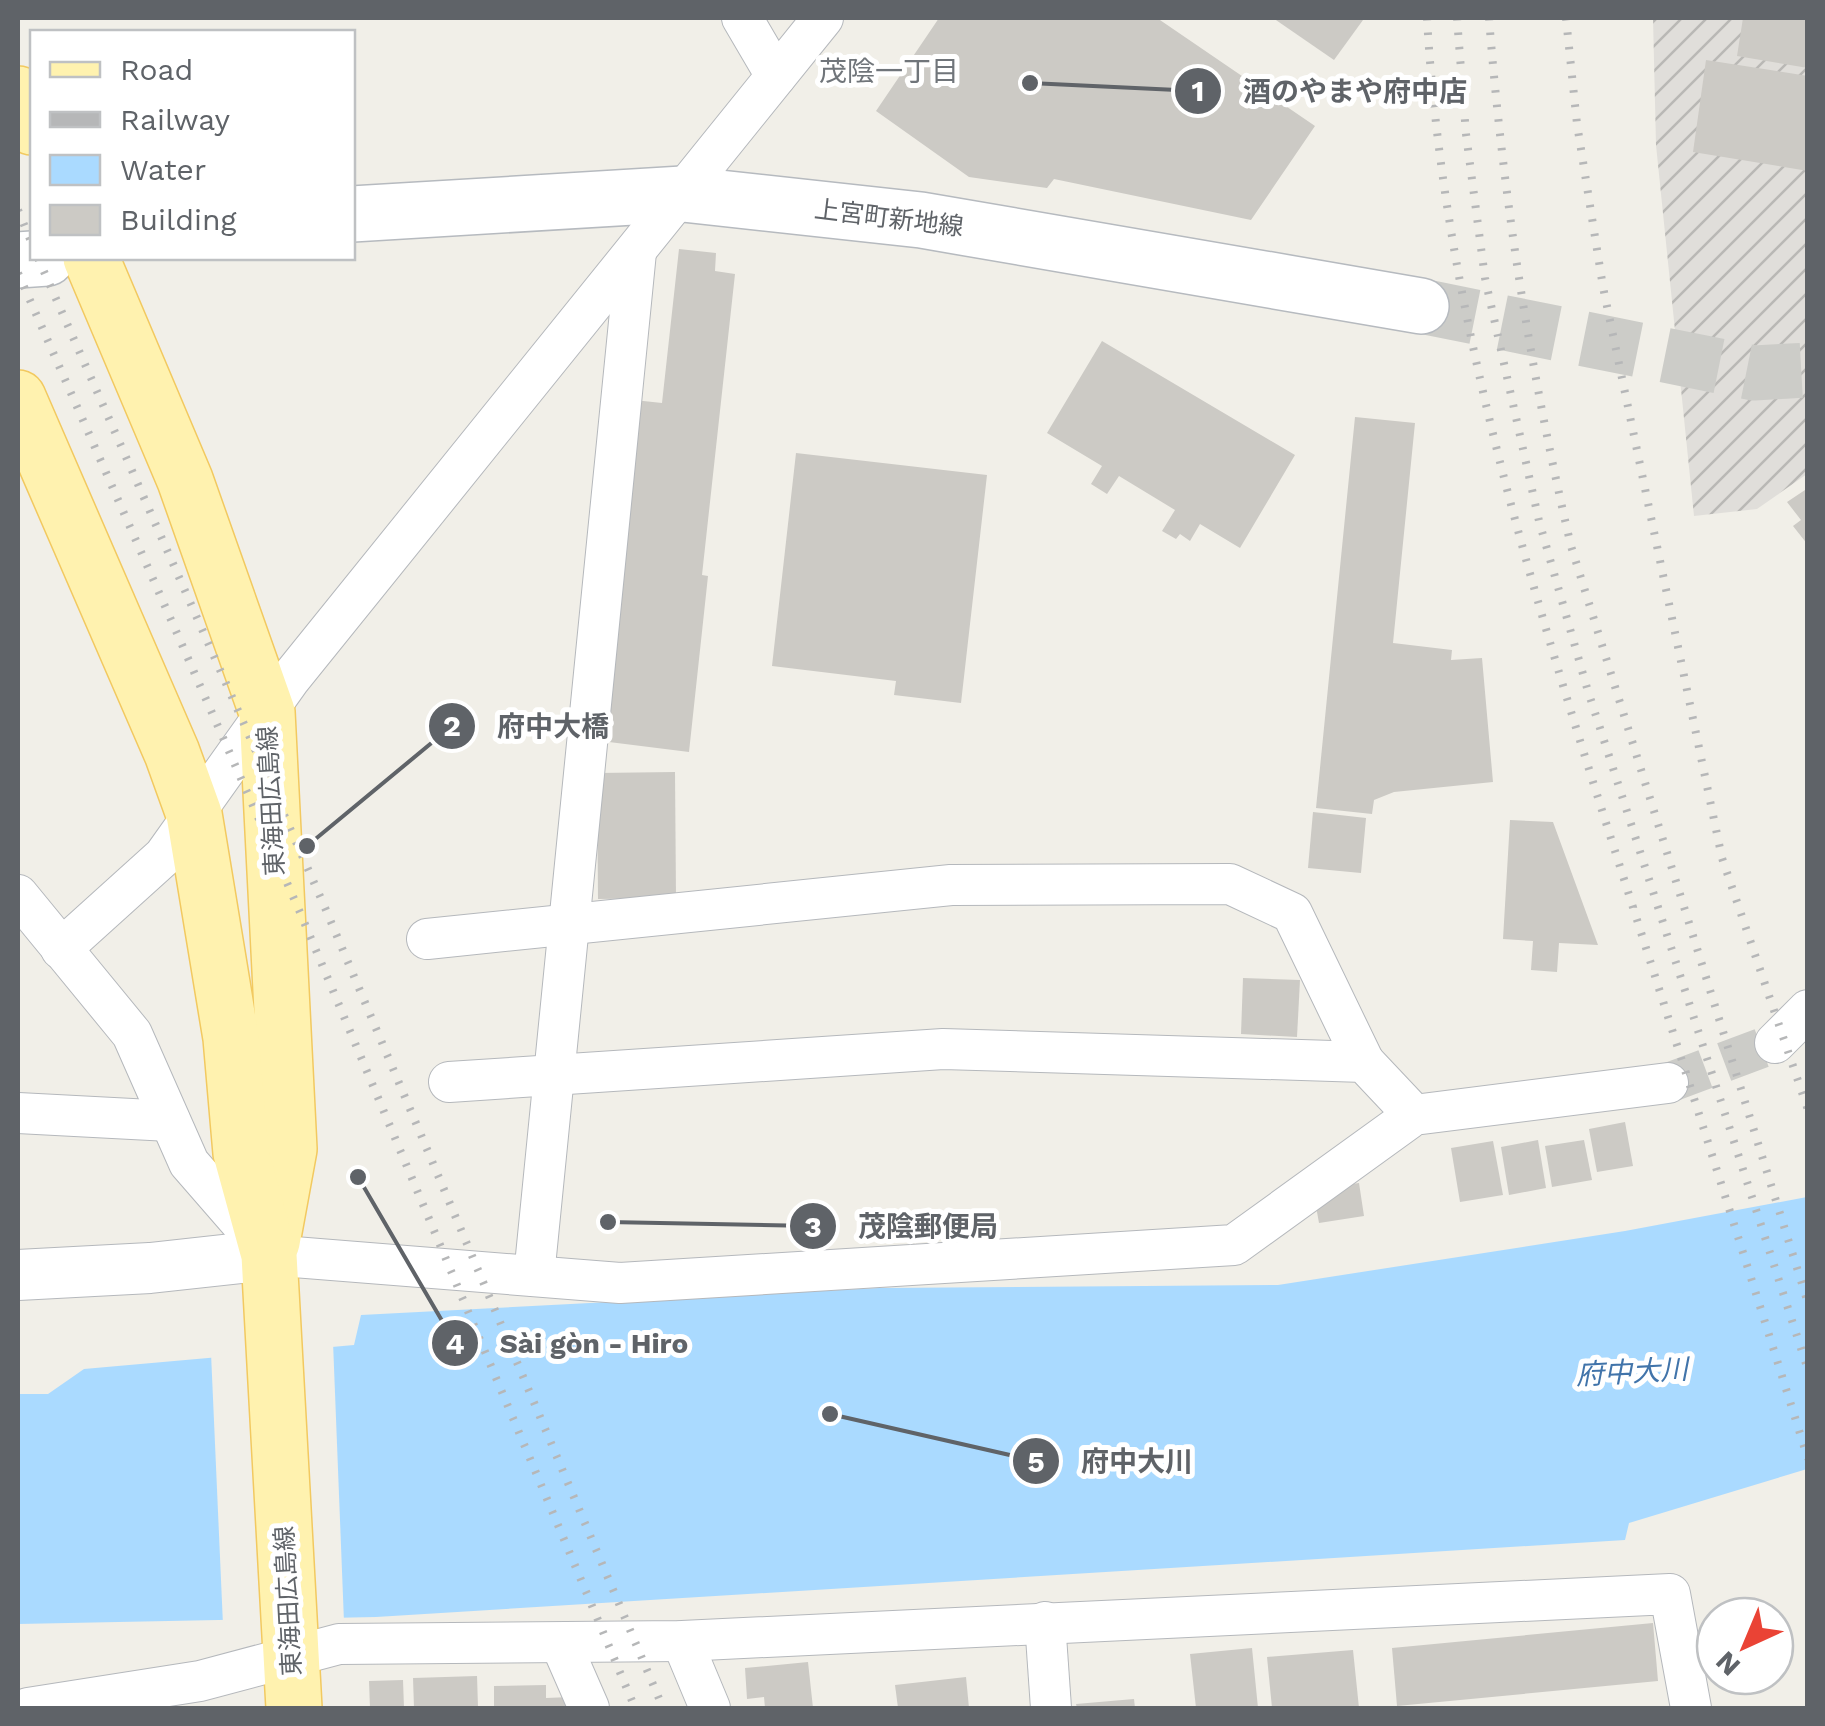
<svg xmlns="http://www.w3.org/2000/svg" width="1825" height="1726" viewBox="0 0 1825 1726" font-family="'Work Sans','Noto Sans JP',sans-serif">
	<style>
		.industrial { fill: url(#industrial-furrows) }
		.water { fill: #aadaff }
		.pier { fill: #f1efe8 }
		.building { fill: #cccac5 }
		.lines { fill: none; stroke-linecap: round; stroke-linejoin: round }
		.minor-tunnel { stroke: #ccccc8; stroke-width: 40; stroke-dasharray: 40 20; stroke-linecap: butt }
		.secondary-tunnel { stroke: #ccccc8; stroke-width: 55; stroke-dasharray: 55 28; stroke-linecap: butt }
		.minor-casing { stroke: #b5b8bc; stroke-width: 42 }
		.tertiary-casing { stroke: #b5b8bc; stroke-width: 52 }
		.secondary-casing { stroke: #b6babf; stroke-width: 58 }
		.primary-casing { stroke: #f2c960; stroke-width: 58 }
		.minor { stroke: #fff; stroke-width: 40 }
		.tertiary { stroke: #fff; stroke-width: 50 }
		.secondary { stroke: #fff; stroke-width: 55 }
		.primary { stroke: #fff2af; stroke-width: 55 }
		.rail { stroke: #b6b7b8; stroke-width: 8; stroke-dasharray: 2.5 12; stroke-linecap: butt }
		.labels { text-anchor: middle; dominant-baseline: central; stroke-width: 10; stroke-linejoin: round; paint-order: stroke }
		.street-label { font-size: 25px; fill: #5f6368; stroke: #fff }
		.neighbourhood-label { font-size: 28px; fill: #70757a; stroke: #fff }
		.water-label { font-size: 28px; font-style: italic; fill: #4174aa; stroke: #fff }
		.leader { fill: none; stroke: #5f6368; stroke-width: 4 }
		.callout-dot { fill: #5f6368; stroke: #fff; stroke-width: 4 }
		.mark-label { font-size: 30px; text-anchor: middle; font-weight: bold; fill: #fff }
		.callout-label { font-size: 28px; text-anchor: middle; font-weight: bold; fill: #5f6368; stroke: #fff; stroke-width: 10; stroke-linejoin: round; paint-order: stroke }
	</style>
	<defs>
		<pattern id="industrial-furrows" width="10" height="10" patternUnits="userSpaceOnUse" patternTransform="scale(2.5)"><rect width="10" height="10" fill="#e0deda"/><path d="M-1 1l2-2M0 10L10 0M9 11l2-2" fill="none" stroke="#b9b8b5"/></pattern>
	</defs>
	<rect width="100%" height="100%" fill="#f1efe8"/>
	<path class="industrial" d="M1653,18h154v456l-50,35 -63,7 -38,-371z"/>
	<path class="water" d="M1807,1197v272l-178,54 -4,17 -1249,77 -358,7v-230h30l36,-25 270,-24 7,-30 518,-27 399,-3 347,-54z"/>
	<path class="pier" d="M333,1342l11,280 -121,3 -12,-272z"/>
	<g class="building">
		<path d="M939,18h218l158,108 -64,94 -197,-41 -7,9 -78,-11 -93,-66z"/>
		<path d="M1273,18h87l3,2 -29,40z"/>
		<path d="M1743,18h65v50l-71,-12z"/>
		<path d="M1706,60l102,16v95l-115,-19z"/>
		<path d="M679,249l37,4 -1,18 20,3 -33,301 6,1 -19,176 -96,-12 41,-340 28,3z"/>
		<path d="M1102,341l193,114 -55,93 -40,-24 -10,17 -10,-7 -4,5 -14,-8 13,-21 -56,-34 -12,18 -16,-10 11,-18 -55,-33z"/>
		<path d="M1355,417l60,6 -22,220 59,7 -1,10 31,-2 11,124 -99,10 -20,8 -2,14 -56,-6z"/>
		<path d="M796,453l191,22 -26,228 -67,-8 2,-14 -124,-15z"/>
		<path d="M1808,488v57l-15,-19 8,-6 -14,-18z"/>
		<path d="M675,772l1,126 -78,1 -1,-126z"/>
		<path d="M1313,812l53,6 -5,55 -53,-5z"/>
		<path d="M1510,820l43,2 45,123 -39,-2 -2,29 -26,-2 2,-29 -30,-2z"/>
		<path d="M1243,978l57,2 -3,57 -56,-3z"/>
		<path d="M1625,1122l8,44 -36,6 -8,-43z"/>
		<path d="M1538,1140l8,48 -37,7 -8,-48z"/>
		<path d="M1584,1140l8,40 -40,7 -7,-41z"/>
		<path d="M1493,1141l10,54 -43,7 -9,-54z"/>
		<path d="M1359,1183l5,33 -45,7 -4,-22 19,-3 -2,-11z"/>
		<path d="M1653,1623l5,58 -261,25 -5,-58z"/>
		<path d="M1252,1648l6,60h-62l-6,-54z"/>
		<path d="M1353,1650l6,58h-87l-5,-51z"/>
		<path d="M808,1662l5,46h-48l-1,-11 -17,2 -2,-31z"/>
		<path d="M477,1676l1,32h-64l-1,-30z"/>
		<path d="M966,1677l3,31h-71l-3,-23z"/>
		<path d="M403,1680l1,28h-34l-1,-27z"/>
		<path d="M546,1685v13l24,-1v11h-76v-22z"/>
		<path d="M1134,1699l1,9h-58l-1,-4z"/>
	</g>
	<g class="lines">
		<path class="minor-tunnel" d="M1668,1083l107,-40"/>
		<path class="secondary-tunnel" d="M1421,306l333,67 54,-3"/>
		<g class="minor-casing">
			<g id="minor">
				<path d="M742,18l34,58"/>
				<path d="M18,895l114,139 57,129 80,92 351,28 614,-38 180,-130 254,-32"/>
				<path d="M427,939l524,-54 279,-1 62,29 72,149"/>
				<path d="M61,949l103,-93 126,-177 533,-661"/>
				<path d="M1775,1043l33,-33"/>
				<path d="M449,1082l494,-33 421,13 50,53"/>
				<path d="M18,1113l152,8"/>
				<path d="M534,1276l102,-1024"/>
				<path d="M1045,1622l6,86"/>
				<path d="M682,1641l28,67"/>
				<path d="M561,1644l28,64"/>
				<path d="M28,1708l172,-27 139,-37 343,-3 988,-47 21,114"/>
			</g>
		</g>
		<g class="tertiary-casing">
			<path id="tertiary" d="M18,1275l132,-7 119,-13"/>
		</g>
		<g class="secondary-casing">
			<g id="secondary">
				<path d="M352,214l331,-20 238,26 500,86"/>
				<path d="M18,260l29,-2"/>
			</g>
		</g>
		<g class="primary-casing">
			<g id="primary">
				<path d="M18,94l14,33"/>
				<path d="M91,258l94,222 82,232 22,437 -17,93"/>
				<path d="M18,398l154,355 22,61 37,224 10,115 28,102 25,453"/>
			</g>
		</g>
		<use href="#minor" class="minor"/>
		<use href="#tertiary" class="tertiary"/>
		<use href="#secondary" class="secondary"/>
		<use href="#primary" class="primary"/>
		<g class="rail">
			<path d="M1427,18c17,296 106,577 196,858 62,194 124,388 185,583"/>
			<path d="M1457,18l9,116 19,144 54,243 48,167 221,682"/>
			<path d="M1489,18c14,179 41,353 82,528l237,757"/>
			<path d="M1566,18l11,106 26,163 119,571 86,252"/>
			<path d="M18,210l14,34"/>
			<path d="M38,258l285,645 340,805"/>
			<path d="M18,273l281,637 336,798"/>
		</g>
	</g>
	<g class="labels">
		<g class="street-label">
			<text transform="translate(889 218) rotate(7)">上宮町新地線</text>
			<text transform="translate(271 801) rotate(-93)">東海田広島線</text>
			<text transform="translate(288 1601) rotate(-93)">東海田広島線</text>
		</g>
		<g class="neighbourhood-label">
			<text x="889" y="71">茂陰一丁目</text>
		</g>
		<g class="water-label">
			<text transform="translate(1632 1372) rotate(-3)">府中大川</text>
		</g>
	</g>
	<path class="leader" d="M1030 83L1198 91M307 846L452 726M608 1222L813 1226M358 1177L455 1343M830 1414L1036 1461"/>
	<g class="callout-dot">
		<circle cx="1030" cy="83" r="10"/>
		<circle cx="307" cy="846" r="10"/>
		<circle cx="608" cy="1222" r="10"/>
		<circle cx="358" cy="1177" r="10"/>
		<circle cx="830" cy="1414" r="10"/>
		<circle cx="1198" cy="91" r="25"/>
		<circle cx="452" cy="726" r="25"/>
		<circle cx="813" cy="1226" r="25"/>
		<circle cx="455" cy="1343" r="25"/>
		<circle cx="1036" cy="1461" r="25"/>
	</g>
	<g class="mark-label">
		<text x="1198" y="101">1</text>
		<text x="452" y="736">2</text>
		<text x="813" y="1237">3</text>
		<text x="455" y="1354">4</text>
		<text x="1036" y="1472">5</text>
	</g>
	<g class="callout-label">
		<text x="1355" y="101">酒のやまや府中店</text>
		<text x="553" y="736">府中大橋</text>
		<text x="928" y="1236">茂陰郵便局</text>
		<text x="594" y="1353">Sài gòn - Hiro</text>
		<text x="1137" y="1471">府中大川</text>
	</g>
	<rect width="1825" height="1726" fill="none" stroke="#5f6368" stroke-width="40"/>
	<rect x="30" y="30" width="325" height="230" fill="#ffffff" stroke="#bfc1c3" stroke-width="2.5"/>
	<rect x="50" y="62" width="50" height="15" fill="#fff2af" stroke="#bfc1c3" stroke-width="2.5"/>
	<text x="120" y="80" font-size="30" fill="#5f6368">Road</text>
	<rect x="50" y="112" width="50" height="15" fill="#b6b7b8" stroke="#bfc1c3" stroke-width="2.5"/>
	<text x="120" y="130" font-size="30" fill="#5f6368">Railway</text>
	<rect x="50" y="155" width="50" height="30" fill="#aadaff" stroke="#bfc1c3" stroke-width="2.5"/>
	<text x="120" y="180" font-size="30" fill="#5f6368">Water</text>
	<rect x="50" y="205" width="50" height="30" fill="#cccac5" stroke="#bfc1c3" stroke-width="2.5"/>
	<text x="120" y="230" font-size="30" fill="#5f6368">Building</text>
	<g transform="translate(1745 1646) rotate(224)"><circle r="48" fill="#ffffff" stroke="#bfc1c3" stroke-width="2.5"/>
	<path d="M0-8L18 38L0 25L-18 38Z" fill="#ea4335"/>
	<text y="-15" font-size="28" font-weight="bold" text-anchor="middle" fill="#5f6368">N</text>
	</g>
</svg>
